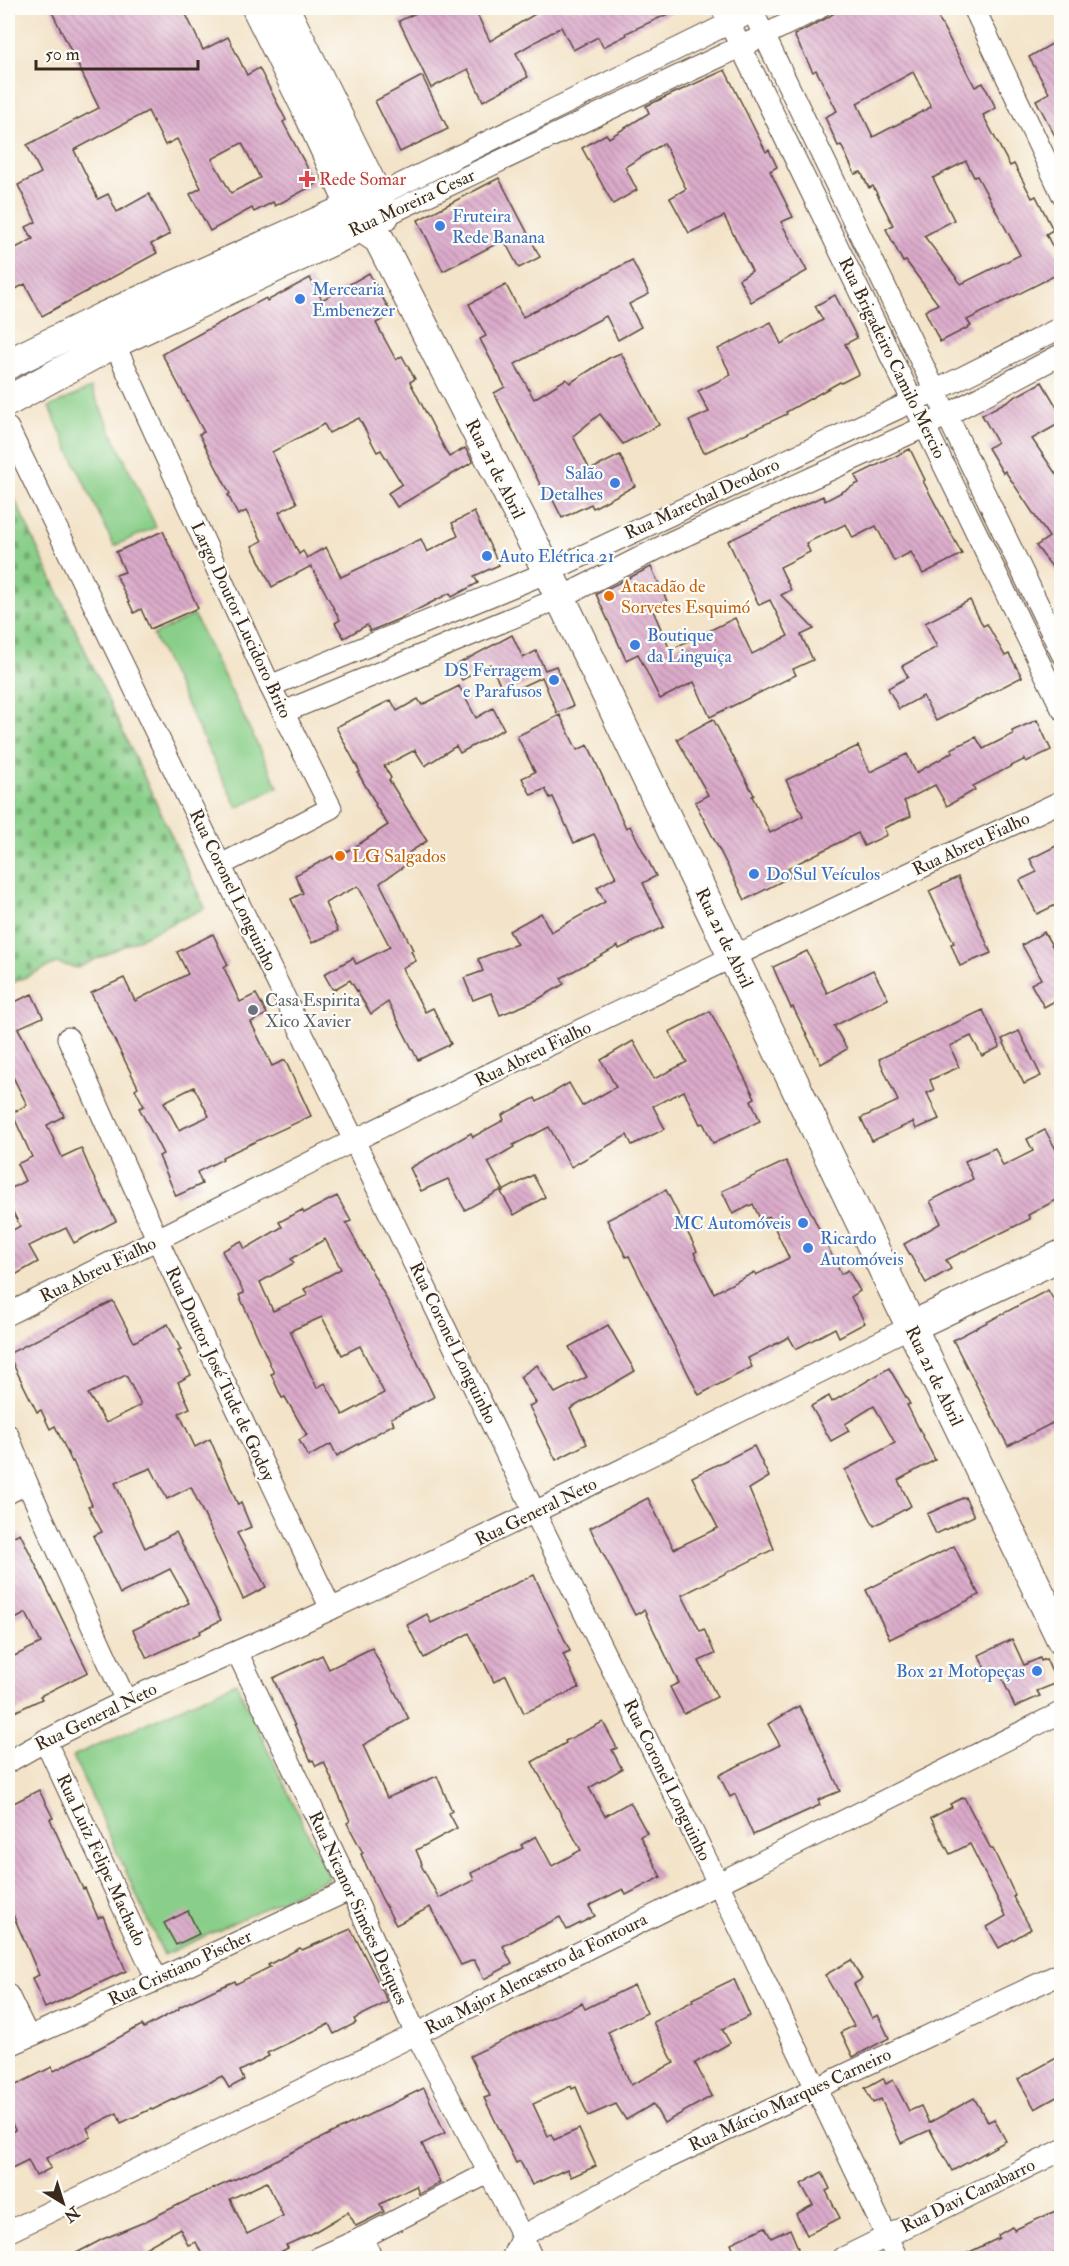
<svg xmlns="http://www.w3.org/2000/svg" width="1069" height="2266" viewBox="0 0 1069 2266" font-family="'IM FELL Double Pica',serif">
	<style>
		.cemetery { fill: url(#cemetery-stones); stroke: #627c54; stroke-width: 1.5 }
		.park { fill: #89cf89; stroke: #627c54; stroke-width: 1.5 }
		.building { fill: url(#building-back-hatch); fill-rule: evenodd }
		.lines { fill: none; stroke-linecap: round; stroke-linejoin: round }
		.street-casing { stroke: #574638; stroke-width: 23 }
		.secondary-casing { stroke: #574638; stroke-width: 32 }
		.street { stroke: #fff; stroke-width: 21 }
		.secondary { stroke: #fff; stroke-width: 30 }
		.health-dot { fill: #e0444e; stroke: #fdfcf7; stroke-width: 2 }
		.shop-dot { fill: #3f7fe0; stroke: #fdfcf7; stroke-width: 2 }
		.food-dot { fill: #e8710a; stroke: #fdfcf7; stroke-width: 2 }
		.worship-dot { fill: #6b7280; stroke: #fdfcf7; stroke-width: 2 }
		.labels { text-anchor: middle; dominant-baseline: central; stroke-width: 4.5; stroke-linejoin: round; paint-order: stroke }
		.health-label { font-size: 18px; fill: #be3a42; stroke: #fdfcf7; text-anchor: start }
		.street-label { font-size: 18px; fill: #3b2a1e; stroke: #fdfcf7 }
		.shop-label { font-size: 18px; fill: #366cbe; stroke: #fdfcf7; text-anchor: start }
		.food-label { font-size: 18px; fill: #c56008; stroke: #fdfcf7; text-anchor: start }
		.worship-label { font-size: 18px; fill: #5b616d; stroke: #fdfcf7; text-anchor: start }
	</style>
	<defs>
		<pattern id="cemetery-stones" width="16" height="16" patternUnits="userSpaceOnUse" patternTransform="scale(1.5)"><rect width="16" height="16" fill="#89cf89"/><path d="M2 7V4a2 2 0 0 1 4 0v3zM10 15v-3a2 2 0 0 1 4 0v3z" fill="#71a86f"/></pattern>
		<pattern id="building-back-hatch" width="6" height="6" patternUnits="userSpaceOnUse" patternTransform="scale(1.5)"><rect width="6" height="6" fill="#dbabcb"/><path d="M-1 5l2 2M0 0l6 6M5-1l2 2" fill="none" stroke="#b38ba4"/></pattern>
	</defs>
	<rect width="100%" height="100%" fill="#fdfcf7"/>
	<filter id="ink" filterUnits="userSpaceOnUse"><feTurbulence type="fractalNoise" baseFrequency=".0167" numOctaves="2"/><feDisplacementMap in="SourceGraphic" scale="12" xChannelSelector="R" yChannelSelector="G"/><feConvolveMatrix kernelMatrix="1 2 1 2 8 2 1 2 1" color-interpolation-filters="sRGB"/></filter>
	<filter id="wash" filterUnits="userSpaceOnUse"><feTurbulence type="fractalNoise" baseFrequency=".008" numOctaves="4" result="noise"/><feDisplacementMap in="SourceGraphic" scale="24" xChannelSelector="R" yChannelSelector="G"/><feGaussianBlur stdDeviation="1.35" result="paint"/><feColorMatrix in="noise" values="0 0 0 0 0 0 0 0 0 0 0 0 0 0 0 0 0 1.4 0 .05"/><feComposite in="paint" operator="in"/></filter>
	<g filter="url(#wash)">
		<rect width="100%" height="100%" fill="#f3e3c8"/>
		<path class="cemetery" d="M8,485l197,423 -128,60 -21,-5 -48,22z"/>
		<g class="park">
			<path d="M91,388l65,139 -42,19 -65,-139z"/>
			<path d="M194,615l84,172 -41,21 -84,-173z"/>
			<path d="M236,1683l93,195 -165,77 -91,-199z"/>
		</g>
		<g id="blocks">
			<g class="building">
				<path d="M50,8h133l20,42 25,-13 19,38 12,-7 27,52 -3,2 33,62 -41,22 -2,-4 -19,10 -2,-4 -42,23 -20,-37 11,-6 -24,-49 -12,6 -17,-34 -74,39 24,49 10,-5 9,18 32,-18 21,40 -19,10 6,9 -115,63 -17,-32 -17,9v-41l25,-13 -7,-12 10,-5 -18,-37 23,-12 -14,-28 72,-37zM242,143l18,35 -29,15 -19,-34z"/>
				<path d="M426,8h48l16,33 55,-33h136l-55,25 1,2 -24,12 -5,-10 -25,13 -12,-23 -45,26 12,24 -45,24 -15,-32 -37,19 -32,-67z"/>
				<path d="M842,8h77l4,8 11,-6 41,77 8,-4 13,25 -13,7 27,51 4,-2 18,34 4,-2 17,34 -7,4 16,31v7l-95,48 4,6 -31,16 -15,-31 13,-7 -32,-43 -3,1 -17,-33 7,-4 -20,-39 -4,2 -8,-16 -6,2 -14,-29 -3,1 -13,-29 12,-6 -21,-41 -3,2 -19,-37 31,-16zM913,72l18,35 -58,30 -16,-34zM966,161l8,16 3,-1 43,79 -59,29 -37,-48 30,-16 -21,-42z"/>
				<path d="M1062,38v111l-26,-49 13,-7 -20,-36z"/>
				<path d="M725,70l41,82 3,-2 8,17 -7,4 23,46 -12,5 26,49 -56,31 -12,-23 13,-8 -28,-55 -35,17 -19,-35 16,-9 -22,-46 -39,24 12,23 -24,14 -31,-56 24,-14 3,4 40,-25 -3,-7z"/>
				<path d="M422,76l26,53 -48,23 -25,-51z"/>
				<path d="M499,178l41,79 -21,11 -15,-28 -61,31 -25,-51z"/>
				<path d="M632,260l17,34 -20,10 12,23 -23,13 -12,-24 -91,48 19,35 32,-20 4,4 39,-25 12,-5 38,72 -36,19 -23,-30 -27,22 17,34 30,-15 15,31 -42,22 -2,-4 -29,14 -10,-20 -4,2 -54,-107 11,-6 -25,-48 6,-3 -17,-32 37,-19 17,32z"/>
				<path d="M369,273l23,42 -16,8 20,37 6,-4 13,23 -5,3 39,75 16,-9 8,14 -76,45 -9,-14 14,-9 -21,-34 -4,2 -18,-34 -30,15 -5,-9 -52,28 25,51 -18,9 20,42 4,-3 4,7 19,-11 15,30 80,-38 6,13 31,-16 -6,-13 22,-11 25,53 -25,11 4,7 -26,14 -2,-4 -51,26 -29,12 -3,-6 -23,13 -9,-15 5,-3 -29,-54 -39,21 -20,-41 10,-5 -16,-30 -8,4 -10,-20 2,-1 -31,-60 5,-2 -42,-78 104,-56 1,3 43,-23 12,22z"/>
				<path d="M835,295l22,43 -12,6 14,30 -18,9 -1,-1 -54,30 1,2 -83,39 -15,-32 20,-9 -11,-21 33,-16 -13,-26 53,-27 10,22 42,-24 -8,-14z"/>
				<path d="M1042,382l20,34v6l-30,17 30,44v97l-26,-34 13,-9 -44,-66 -2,2 -15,-25 9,-6 -15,-27z"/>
				<path d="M910,449l15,31 -2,1 39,73 -39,20 -12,-22 -17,9 -18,-35 -23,12 -7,-14 -40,19 4,9 -30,15 11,23 -10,5 33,34 -13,6 12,25 -20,9 3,6 -86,42 -16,-35 -34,17 -22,-45 -12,6 -30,-66 55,-27 16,34 -15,7 18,42 65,-32 17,36 36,-18 -18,-36 -11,5 -31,-64 95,-45 2,5 34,-18 -4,-7z"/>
				<path d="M163,531l35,77 -48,21 -9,-20 -7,4 -18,-38 9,-3 -9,-20z"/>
				<path d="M970,600l13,26 4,-2 18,32 4,-2 13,23 -86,44 -13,-25 -24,13 -11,-21 20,-11 -6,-11 35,-19 -12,-24z"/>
				<path d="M512,635l11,23 13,-7 9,19 11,-4 17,40 -16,7 -15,-36 -37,17 -15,-30 -28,16 -8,-14z"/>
				<path d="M459,686l17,32 17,-10 11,21 -44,24 -4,-7 -31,20 -10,-16 -31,16 7,12 -2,2 38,61 -25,16 5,7 -27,19 33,67 -2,1 5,10 -14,7 23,44 8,-4 18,36 -33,16 -30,-58 -17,12 -21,-34 -17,10 -9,-16 29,-16 3,6 34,-17 -32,-61 -33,17 13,28 -26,12 -21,-44 12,-6 -8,-18 37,-19 1,3 23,-13 32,-21 -13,-20 1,-1 -18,-31 2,-1 -24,-45 55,-27 6,11 21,-12 4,6z"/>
				<path d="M560,715l17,35 11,-5 38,83 4,-2 26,50 -13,7 21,44 -45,22 -1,-3 -57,32 3,6 -29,17 -35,14 -9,-22 -18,7 -9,-22 19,-7 -5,-12 39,-15 -8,-13 32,-18 10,19 54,-30 -8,-15 19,-10 -22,-43 -20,9 -21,-46 -3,1 -5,-9 -14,6 -9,-17 13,-6 -18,-36z"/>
				<path d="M713,719l35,65 6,11 -2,1 18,37 33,-17 -17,-36 72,-34 12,26 37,-18 9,19 37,-21 -2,-3 25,-12 7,12 30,-15 -1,-3 25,-11 14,30 -25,12 -1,-3 -52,27 2,4 -28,16 -12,-21 -31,16 7,15 -27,12 3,7 -23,11 -6,-13 -70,35 4,8 -47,24 -50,-98 13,-7 -31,-56z"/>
				<path d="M1056,846l6,11v45l-25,12 -17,-34 17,-8 -7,-13z"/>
				<path d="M958,877l33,76 -31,13 -9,-22 3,-1 -25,-52z"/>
				<path d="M1044,932l18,31v34l-18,10 -13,-23 10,-5 -19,-34z"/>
				<path d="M213,934l15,31 -4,3 16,34 16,-8 11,20 -16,8 21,44 13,-6 26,56 -89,41 1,2 -26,13 5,12 -26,12 -17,-40 4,-2 -24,-46 5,-2 -9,-17 3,-2 -47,-94 33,-15 11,23 53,-27 -11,-22zM194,1087l15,29 -30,14 -15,-28z"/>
				<path d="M807,951l20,42 46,-23 15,29 -54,27 13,23 -26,15 -28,-57 -2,1 -18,-41z"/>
				<path d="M32,994l11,23 -25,11 46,88 -17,9 15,32 19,-9 11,26 24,47 -42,22 -8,-15 -37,18 9,16 -30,17v-46l12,-7 -12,-24v-12l17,-9 -8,-17 15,-7 -20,-44 15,-8 -19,-38v-62z"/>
				<path d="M983,1010l17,37 -18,9 -11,-20 -21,10 9,21 -29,13 4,10 -7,3 12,26 -23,10 -3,-7 -41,19 -11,-23 37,-17 -19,-42z"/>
				<path d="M710,1011l45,87 -4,2 9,21 -47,22 -10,-20 -3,1 -16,-33 -31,15 12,23 -33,16 -5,-10 -56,32 -22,-40 -36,18 1,2 -26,15 15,27 -38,21 -17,-31 -27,12 -11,-23 61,-35 2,4 31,-17 -2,-5 33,-17 2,4 32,-19 13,23 34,-19 -15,-27 32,-19 21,38 33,-17 -18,-30z"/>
				<path d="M1019,1031l22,45 -17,8 -22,-45z"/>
				<path d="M1045,1130l17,30v37l-34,18 2,4 -84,41 5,9 -25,14 -22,-39 37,-21 -11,-22 43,-22 -8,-18 30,-13 8,18 30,-15 -6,-12z"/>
				<path d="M786,1161l55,113 7,-4 12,21 -9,6 14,26 -26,14 -4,-9 -39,21 -7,-12 -41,21 4,9 -53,28 -70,-139 -3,1 -19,-37 59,-30 31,61 -3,2 20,40 41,-21 1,3 33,-17 -20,-42 -8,5 -8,-17 -20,10 -11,-23z"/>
				<path d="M533,1175l12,22 -31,18 -13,-23z"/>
				<path d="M337,1196l14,25 -5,2 49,92 39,82 -43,21 3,6 -57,32 -6,-12 -23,13 -9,-17 8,-5 -22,-38 -3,1 -11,-24 3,-1 -35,-78 5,-2 -22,-42 19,-10 4,8 37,-22 -3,-5 23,-12 2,3zM325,1239l16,30 -37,20 4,6 -35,16 -13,-29 34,-19 -3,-4zM322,1317l20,38 18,-9 24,47 -41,22 -18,-32 -8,5 -27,-57z"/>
				<path d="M1048,1290l14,25v103l-54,28 -55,-106z"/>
				<path d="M113,1301l21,41 34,-18 13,26 -3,1 13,24 -13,7 12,26 -11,5 16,34 15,-8 28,66 3,-2 10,24 -14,6 29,54 -23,12 -52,-112 -24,12 -16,-31 -36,15 30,65 31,-16 45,88 -21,11 1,2 -54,25 -14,-28 56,-27 -19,-34 -50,25 -27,-58 9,-4 -14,-26 4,-1 -19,-44 -1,1 -17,-36 -5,3 -9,-19 -4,2 -29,-58zM126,1375l15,30 -35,18 -18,-29z"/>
				<path d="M608,1325l27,46 -65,38 17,35 -31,16 -27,-54 7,-3 -16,-26 17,-12 18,28 32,-16 -18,-30z"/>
				<path d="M889,1368l21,36 -3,1 28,55 -37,20 13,26 -37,20 -29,-56 50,-27 -21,-37 -29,18 4,7 -18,10 -20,-35 18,-10 3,6z"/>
				<path d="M754,1446l15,31 -20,12 25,60 -92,46 18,36 4,-2 11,25 -16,7 18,36 -33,17 -14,-27 9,-4 -35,-73 -9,5 -45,-87 58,-30 26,51 44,-21 -26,-51z"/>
				<path d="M965,1497l9,19 -38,18 -9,-20z"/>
				<path d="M20,1533l68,139 -48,24 2,3 -34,16v-56l33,-16 -15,-30 -18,10v-84z"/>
				<path d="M954,1546l25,49 -89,44 -24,-49z"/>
				<path d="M534,1575l36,76 -7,3 16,34 -55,25 -18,-38 -12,7 -25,-49 -45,25 -17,-33 20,-11 4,9z"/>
				<path d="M1012,1639l12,26 16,-7 1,3 5,-2 11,24 -20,8 3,5 -25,11 -16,-36 -11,5 -9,-21z"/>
				<path d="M372,1648l37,71 -46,26 24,53 50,-22 15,35 -3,2 8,15 -41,22 6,14 -1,1 18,33 35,-18 -3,-7 52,-25 -2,-3 15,-9 16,30 29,-16 -49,-88 34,-19 -1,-2 38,-19 14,26 -5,2 10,19 -33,19 16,28 25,-14 17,31 -7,3 21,41 -35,18 -3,-6 -34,17 6,10 -28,14 -7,-13 -57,29 9,18 -28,15 -10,-19 -13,5 -31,-58 -34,18 -16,-30 -19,-41 2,-1 -16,-30 3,-2 -26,-59 -8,4 -3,-6 -2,1 -38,-83 49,-23 7,14z"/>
				<path d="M799,1706l14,24 27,61 -22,9 2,5 -67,30 -18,-41 -5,3 -11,-22 61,-30 -12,-21z"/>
				<path d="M39,1790l14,28 -3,1 18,40h1l14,30 2,-1 13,30 5,-2 23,55 -81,37 -13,-30 7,-3 -31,-72v-97z"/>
				<path d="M964,1797l27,52h2l22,46 -2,2 18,32 -32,19 -12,-21 19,-11 -36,-72 -20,10 -19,-36 21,-11 -2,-3z"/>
				<path d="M188,1911l11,23 -23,11 -12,-22z"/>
				<path d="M351,1929l37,73 -34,17 2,4 -22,11 -5,-10 -62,29 2,3 -29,15 4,9 -15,8 -7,-12 -70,34 -1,-1 -30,14 -4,-10 -30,15 4,9 -45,21 5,10 -15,8 -8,-16 -20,10v-36l7,-4 -7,-14v-27l44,-22 2,4 36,-18 52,-28 2,3 35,-19v-2l35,-17 21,-9 1,3 34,-17 -2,-2 32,-17 2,2z"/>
				<path d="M851,1960l11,19 -8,5 18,34 6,-3 11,23 -36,19 -12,-25 13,-6 -29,-51z"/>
				<path d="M734,1979l16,37 -28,13 8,14 -35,20 17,33 -48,27 -11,-19 -27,16 -10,-16 -28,12 -12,-29 -4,2 -1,-3 -38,18 15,32 3,-2 3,6 25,-11 17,37 -25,11 -4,-8 -35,16 -12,-24 -4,2 -32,-65 6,-2 -20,-40 112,-53 3,6 49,-24 13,28 -39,19 23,53 43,-22 -21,-41 40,-21 -1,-2z"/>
				<path d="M1062,2055v39l-27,15 -17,-30z"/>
				<path d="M883,2078l3,6 7,-4 16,31 12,-5 8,17 45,-25 14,24 6,-3 12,22 -54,30 -22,-41 -29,13 -20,-44 -8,4 -8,-15z"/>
				<path d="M424,2088l21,45 -23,11 18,39 -21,11 -3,-8 -36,18 4,8 -28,14 -8,-14 -37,22 -25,11 2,3 -21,11h-63l-8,-17 -8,3 -8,-17 -35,20 4,11h-84l38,-20 39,-16 48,-24 57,-25zM267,2182l16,34 -36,18 -17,-35z"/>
				<path d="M822,2172l8,17 -4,2 14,27 -33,17 -11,-21 17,-9 -12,-21z"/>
				<path d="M1062,2208v42l-19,9h-88l44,-21 -1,-3 14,-8 2,3z"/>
				<path d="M765,2227l6,11 19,-9 8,19 -24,11h-36l-7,-16z"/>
			</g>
		</g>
	</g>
	<g filter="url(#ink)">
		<use href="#blocks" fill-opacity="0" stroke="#574638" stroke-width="1.5"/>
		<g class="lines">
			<g class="street-casing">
				<g id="street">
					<path d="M722,8l340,701"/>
					<path d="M751,8l311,646"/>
					<path d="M974,8l88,186"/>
					<path d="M377,196l365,-179"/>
					<path d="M384,216l381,-181 54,-27"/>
					<path d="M109,332l161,354 61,122 -110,57"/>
					<path d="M8,428l527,1085 183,370 179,375"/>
					<path d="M270,686l278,-114 387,-181 127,-64"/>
					<path d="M284,712l276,-114 111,-56 253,-115 138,-73"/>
					<path d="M68,1038l90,203 173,368"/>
					<path d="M8,1314c116,-57 231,-116 347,-174 234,-116 470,-227 707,-339"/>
					<path d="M8,1435l19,48 99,218"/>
					<path d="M8,1493l19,-10"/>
					<path d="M237,1652l114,237 65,145 106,202 10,22"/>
					<path d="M45,1740l112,240"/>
					<path d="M8,1762c104,-61 218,-103 327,-155 193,-90 384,-185 575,-280"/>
					<path d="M8,1995l20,41"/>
					<path d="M8,2046l149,-66 194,-91"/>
					<path d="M8,2232l408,-198 646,-322"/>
					<path d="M362,2238l10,20"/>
					<path d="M318,2258l44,-20 126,-65"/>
					<path d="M512,2258l10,-22 135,-73 405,-190"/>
					<path d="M843,2258l219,-108"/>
				</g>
			</g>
			<g class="secondary-casing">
				<g id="secondary">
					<path d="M257,8l49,99 55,120 18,12 169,333 514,1068"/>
					<path d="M284,8l93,188 6,17"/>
					<path d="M8,364l94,-46 275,-122"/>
					<path d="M8,401l106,-58 270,-127"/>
					<path d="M910,1327l152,-72"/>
				</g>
			</g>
			<use href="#street" class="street"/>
			<use href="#secondary" class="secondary"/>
		</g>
	</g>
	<path class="health-dot" d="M304 170h6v6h6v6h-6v6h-6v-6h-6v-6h6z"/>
	<g class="shop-dot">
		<circle cx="440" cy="226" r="6"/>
		<circle cx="300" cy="299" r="6"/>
		<circle cx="615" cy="483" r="6"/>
		<circle cx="487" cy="556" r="6"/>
		<circle cx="635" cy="645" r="6"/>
		<circle cx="554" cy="680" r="6"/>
		<circle cx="754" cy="874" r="6"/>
		<circle cx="803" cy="1223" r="6"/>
		<circle cx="808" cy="1248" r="6"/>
		<circle cx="1037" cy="1671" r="6"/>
	</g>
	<g class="food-dot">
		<circle cx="609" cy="596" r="6"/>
		<circle cx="340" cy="856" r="6"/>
	</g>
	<circle class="worship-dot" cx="253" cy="1010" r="6"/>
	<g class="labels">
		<g class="health-label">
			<text x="319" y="179">Rede Somar</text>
		</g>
		<g class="street-label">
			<text transform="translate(412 203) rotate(-25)">Rua Moreira Cesar</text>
			<text transform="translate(892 358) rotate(64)">Rua Brigadeiro Camilo Mercio</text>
			<text transform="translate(495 469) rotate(63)">Rua 21 de Abril</text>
			<text transform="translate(702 499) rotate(-25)">Rua Marechal Deodoro</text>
			<text transform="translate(241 620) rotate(65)">Largo Doutor Lucidoro Brito</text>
			<text transform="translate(971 844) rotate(-25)">Rua Abreu Fialho</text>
			<text transform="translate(233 890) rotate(64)">Rua Coronel Longuinho</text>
			<text transform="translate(724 938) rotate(64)">Rua 21 de Abril</text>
			<text transform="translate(533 1054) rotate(-26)">Rua Abreu Fialho</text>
			<text transform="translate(98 1270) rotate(-26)">Rua Abreu Fialho</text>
			<text transform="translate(453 1343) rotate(64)">Rua Coronel Longuinho</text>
			<text transform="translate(220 1374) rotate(65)">Rua Doutor José Tude de Godoy</text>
			<text transform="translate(934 1376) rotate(64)">Rua 21 de Abril</text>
			<text transform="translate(536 1512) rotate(-26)">Rua General Neto</text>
			<text transform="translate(96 1717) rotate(-26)">Rua General Neto</text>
			<text transform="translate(667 1780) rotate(64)">Rua Coronel Longuinho</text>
			<text transform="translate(101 1860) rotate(65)">Rua Luiz Felipe Machado</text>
			<text transform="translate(358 1908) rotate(65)">Rua Nicanor Simões Deiques</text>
			<text transform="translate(180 1968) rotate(-25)">Rua Cristiano Pischer</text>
			<text transform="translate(536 1974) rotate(-27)">Rua Major Alencastro da Fontoura</text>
			<text transform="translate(790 2100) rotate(-25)">Rua Márcio Marques Carneiro</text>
			<text transform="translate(968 2196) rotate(-26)">Rua Davi Canabarro</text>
		</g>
		<g class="shop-label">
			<text x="452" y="216">Fruteira<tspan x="452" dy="21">Rede Banana</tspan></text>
			<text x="312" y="289">Mercearia<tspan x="312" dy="21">Embenezer</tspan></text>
			<text x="603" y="473" text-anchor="end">Salão<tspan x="603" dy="21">Detalhes</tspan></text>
			<text x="499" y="556">Auto Elétrica 21</text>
			<text x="647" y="635">Boutique<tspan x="647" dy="21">da Linguiça</tspan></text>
			<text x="542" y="670" text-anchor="end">DS Ferragem<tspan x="542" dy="21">e Parafusos</tspan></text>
			<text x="766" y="874">Do Sul Veículos</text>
			<text x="791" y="1223" text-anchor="end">MC Automóveis</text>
			<text x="820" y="1238">Ricardo<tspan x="820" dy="21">Automóveis</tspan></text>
			<text x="1025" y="1671" text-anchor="end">Box 21 Motopeças</text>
		</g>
		<g class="food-label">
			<text x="621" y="586">Atacadão de<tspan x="621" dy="21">Sorvetes Esquimó</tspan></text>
			<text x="352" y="856">LG Salgados</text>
		</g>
		<g class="worship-label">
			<text x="265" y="1000">Casa Espirita<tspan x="265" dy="21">Xico Xavier</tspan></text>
		</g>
	</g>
	<rect width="1069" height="2266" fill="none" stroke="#fdfcf7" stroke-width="30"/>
	<g transform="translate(63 2203) rotate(142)" stroke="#fdfcf7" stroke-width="4.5" paint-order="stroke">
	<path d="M0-4.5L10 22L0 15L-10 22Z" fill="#3b2a1e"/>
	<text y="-9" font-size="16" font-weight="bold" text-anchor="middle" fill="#3b2a1e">N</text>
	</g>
	<path d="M36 60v9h162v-9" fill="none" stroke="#3b2a1e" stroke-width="3"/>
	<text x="45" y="60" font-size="18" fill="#3b2a1e" stroke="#fdfcf7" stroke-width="4.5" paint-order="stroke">50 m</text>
</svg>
